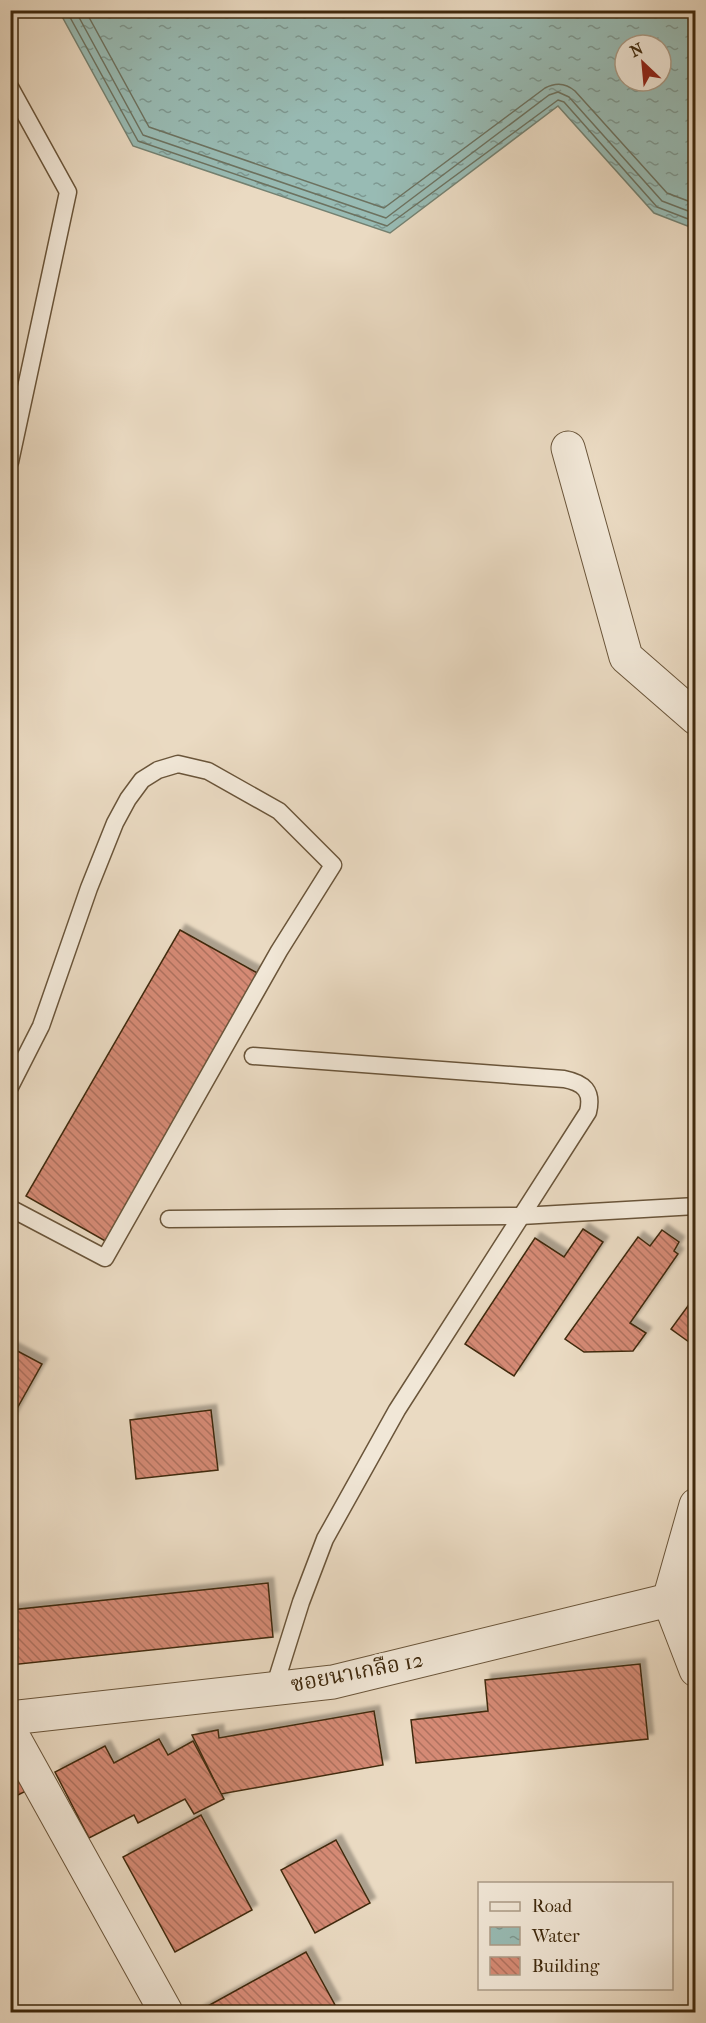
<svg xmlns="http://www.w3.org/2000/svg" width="706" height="2023" viewBox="0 0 706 2023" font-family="'IM FELL French Canon','Noto Serif Thai',serif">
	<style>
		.water { fill: url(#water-ripples); stroke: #748171; stroke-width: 1.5; fill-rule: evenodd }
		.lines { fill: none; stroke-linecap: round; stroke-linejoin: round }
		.shore { stroke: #6c7260; stroke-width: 1.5 }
		.building { fill: url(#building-back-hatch); stroke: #3f290d; stroke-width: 1.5; filter: url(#shadow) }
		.lane-casing { stroke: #6a553a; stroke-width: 19 }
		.street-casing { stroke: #6a553a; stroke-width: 35 }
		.lane { stroke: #f1e7d7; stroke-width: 16 }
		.street { stroke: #f1e7d7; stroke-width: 33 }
		.labels { text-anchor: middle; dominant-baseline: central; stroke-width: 6; stroke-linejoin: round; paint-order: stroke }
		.street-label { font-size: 22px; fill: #3f290d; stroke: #f1e7d7 }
	</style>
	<defs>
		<pattern id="water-ripples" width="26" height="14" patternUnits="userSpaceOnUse" patternTransform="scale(1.5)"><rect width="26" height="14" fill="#98bbb4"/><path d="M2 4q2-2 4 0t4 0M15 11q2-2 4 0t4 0" fill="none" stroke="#7d9891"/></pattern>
		<pattern id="building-back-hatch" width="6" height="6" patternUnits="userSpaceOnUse" patternTransform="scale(1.5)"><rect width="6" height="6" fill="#d58a74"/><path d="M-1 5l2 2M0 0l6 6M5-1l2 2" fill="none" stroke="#ae715e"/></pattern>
		<filter id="shadow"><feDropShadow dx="5.5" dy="-5.5" stdDeviation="1.5" flood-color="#0004"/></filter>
	</defs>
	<rect width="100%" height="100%" fill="#eadac2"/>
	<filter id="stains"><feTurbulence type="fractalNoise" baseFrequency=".00333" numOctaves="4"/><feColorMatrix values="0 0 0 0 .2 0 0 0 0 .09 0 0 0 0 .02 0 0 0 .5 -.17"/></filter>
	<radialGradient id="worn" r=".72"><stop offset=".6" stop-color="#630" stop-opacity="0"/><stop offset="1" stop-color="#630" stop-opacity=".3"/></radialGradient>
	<path class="water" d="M59,11h636v218l-41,-16 -96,-107 -168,127 -257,-87zM625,45h36v36h-36z"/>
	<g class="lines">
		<g class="shore">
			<path d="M66,10l72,131 249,85 171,-126 6,2 93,105 39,15"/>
			<path d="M75,10l68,125 243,83 163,-123 9,-3 11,5 93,104 34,13"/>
			<path d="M85,10l64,117 235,81 161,-120c11,-6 21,-5 30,3l92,102 29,11"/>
		</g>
	</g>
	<g class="building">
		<path d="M180,930l81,45 -154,267 -81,-46z"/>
		<path d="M583,1229l20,13 -89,134 -49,-32 70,-106 29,19z"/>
		<path d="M662,1230l17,12 -5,9 4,3 -48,69 16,10 -13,18 -49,1 -19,-13 73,-102 12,9z"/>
		<path d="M696,1295v41l-2,-1 -5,7 -18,-13z"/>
		<path d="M10,1347l32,17 -32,57z"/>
		<path d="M211,1410l7,60 -82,9 -6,-59z"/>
		<path d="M268,1583l5,54 -263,28v-55z"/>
		<path d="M640,1664l8,75 -232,24 -5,-43 77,-9 -3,-31z"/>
		<path d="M374,1711l9,54 -162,29 -29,-59 26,-5 1,8z"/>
		<path d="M159,1739l9,16 25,-14 31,58 -30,15 -9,-15 -47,24 -4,-8 -45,23 -34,-66 50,-26 9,17z"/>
		<path d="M10,1754l18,36 -18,9z"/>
		<path d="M201,1815l51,95 -77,42 -52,-95z"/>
		<path d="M336,1840l34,63 -55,30 -34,-63z"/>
		<path d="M306,1952l29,53 -14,7h-124z"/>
	</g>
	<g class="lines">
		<g class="lane-casing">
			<g id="lane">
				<path d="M10,87l58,105 -58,270"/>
				<path d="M253,1056l311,23c20,4 29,12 24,33l-191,298 -72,129 -24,63 -27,86"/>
				<path d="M10,1087l31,-61 48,-138 26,-65 13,-24 14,-19 16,-10 20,-6 30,7 71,40 54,54 -54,86 -174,307 -95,-50"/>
				<path d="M169,1219l352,-3 175,-10"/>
			</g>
		</g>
		<g class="street-casing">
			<g id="street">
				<path d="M568,448l58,209 70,61"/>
				<path d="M696,1505l-27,95 27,70"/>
				<path d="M10,1718l323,-36 336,-82 27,-14"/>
				<path d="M10,1731l156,281"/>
			</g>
		</g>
		<use href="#lane" class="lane"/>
		<use href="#street" class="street"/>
	</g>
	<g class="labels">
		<g class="street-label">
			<text transform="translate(357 1672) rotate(-11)">ซอยนาเกลือ 12</text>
		</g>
	</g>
	<rect width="706" height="2023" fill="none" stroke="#eadac2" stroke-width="36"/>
	<rect x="12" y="12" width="682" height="1999" fill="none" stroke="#3f290d" stroke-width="3"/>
	<rect x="18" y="18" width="670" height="1987" fill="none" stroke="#3f290d" stroke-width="1.5"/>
	<rect x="478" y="1882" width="195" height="108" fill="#f1e7d7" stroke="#aa9b86" stroke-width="1.5"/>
	<rect x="490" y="1902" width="30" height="9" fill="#f1e7d7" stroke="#aa9b86" stroke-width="1.5"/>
	<text x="532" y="1912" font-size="18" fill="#3f290d">Road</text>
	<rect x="490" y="1927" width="30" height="18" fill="url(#water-ripples)" stroke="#aa9b86" stroke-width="1.5"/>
	<text x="532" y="1942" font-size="18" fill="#3f290d">Water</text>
	<rect x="490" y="1957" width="30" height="18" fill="url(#building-back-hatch)" stroke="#aa9b86" stroke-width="1.5"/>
	<text x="532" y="1972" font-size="18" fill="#3f290d">Building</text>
	<g transform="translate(643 63) rotate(334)"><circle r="28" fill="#f1e7d7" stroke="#aa9b86" stroke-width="1.5"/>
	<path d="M0-4.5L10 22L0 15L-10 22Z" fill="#8f2418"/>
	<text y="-9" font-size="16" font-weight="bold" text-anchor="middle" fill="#3f290d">N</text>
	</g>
	<rect width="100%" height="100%" filter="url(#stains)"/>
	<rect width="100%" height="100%" fill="url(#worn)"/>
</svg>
